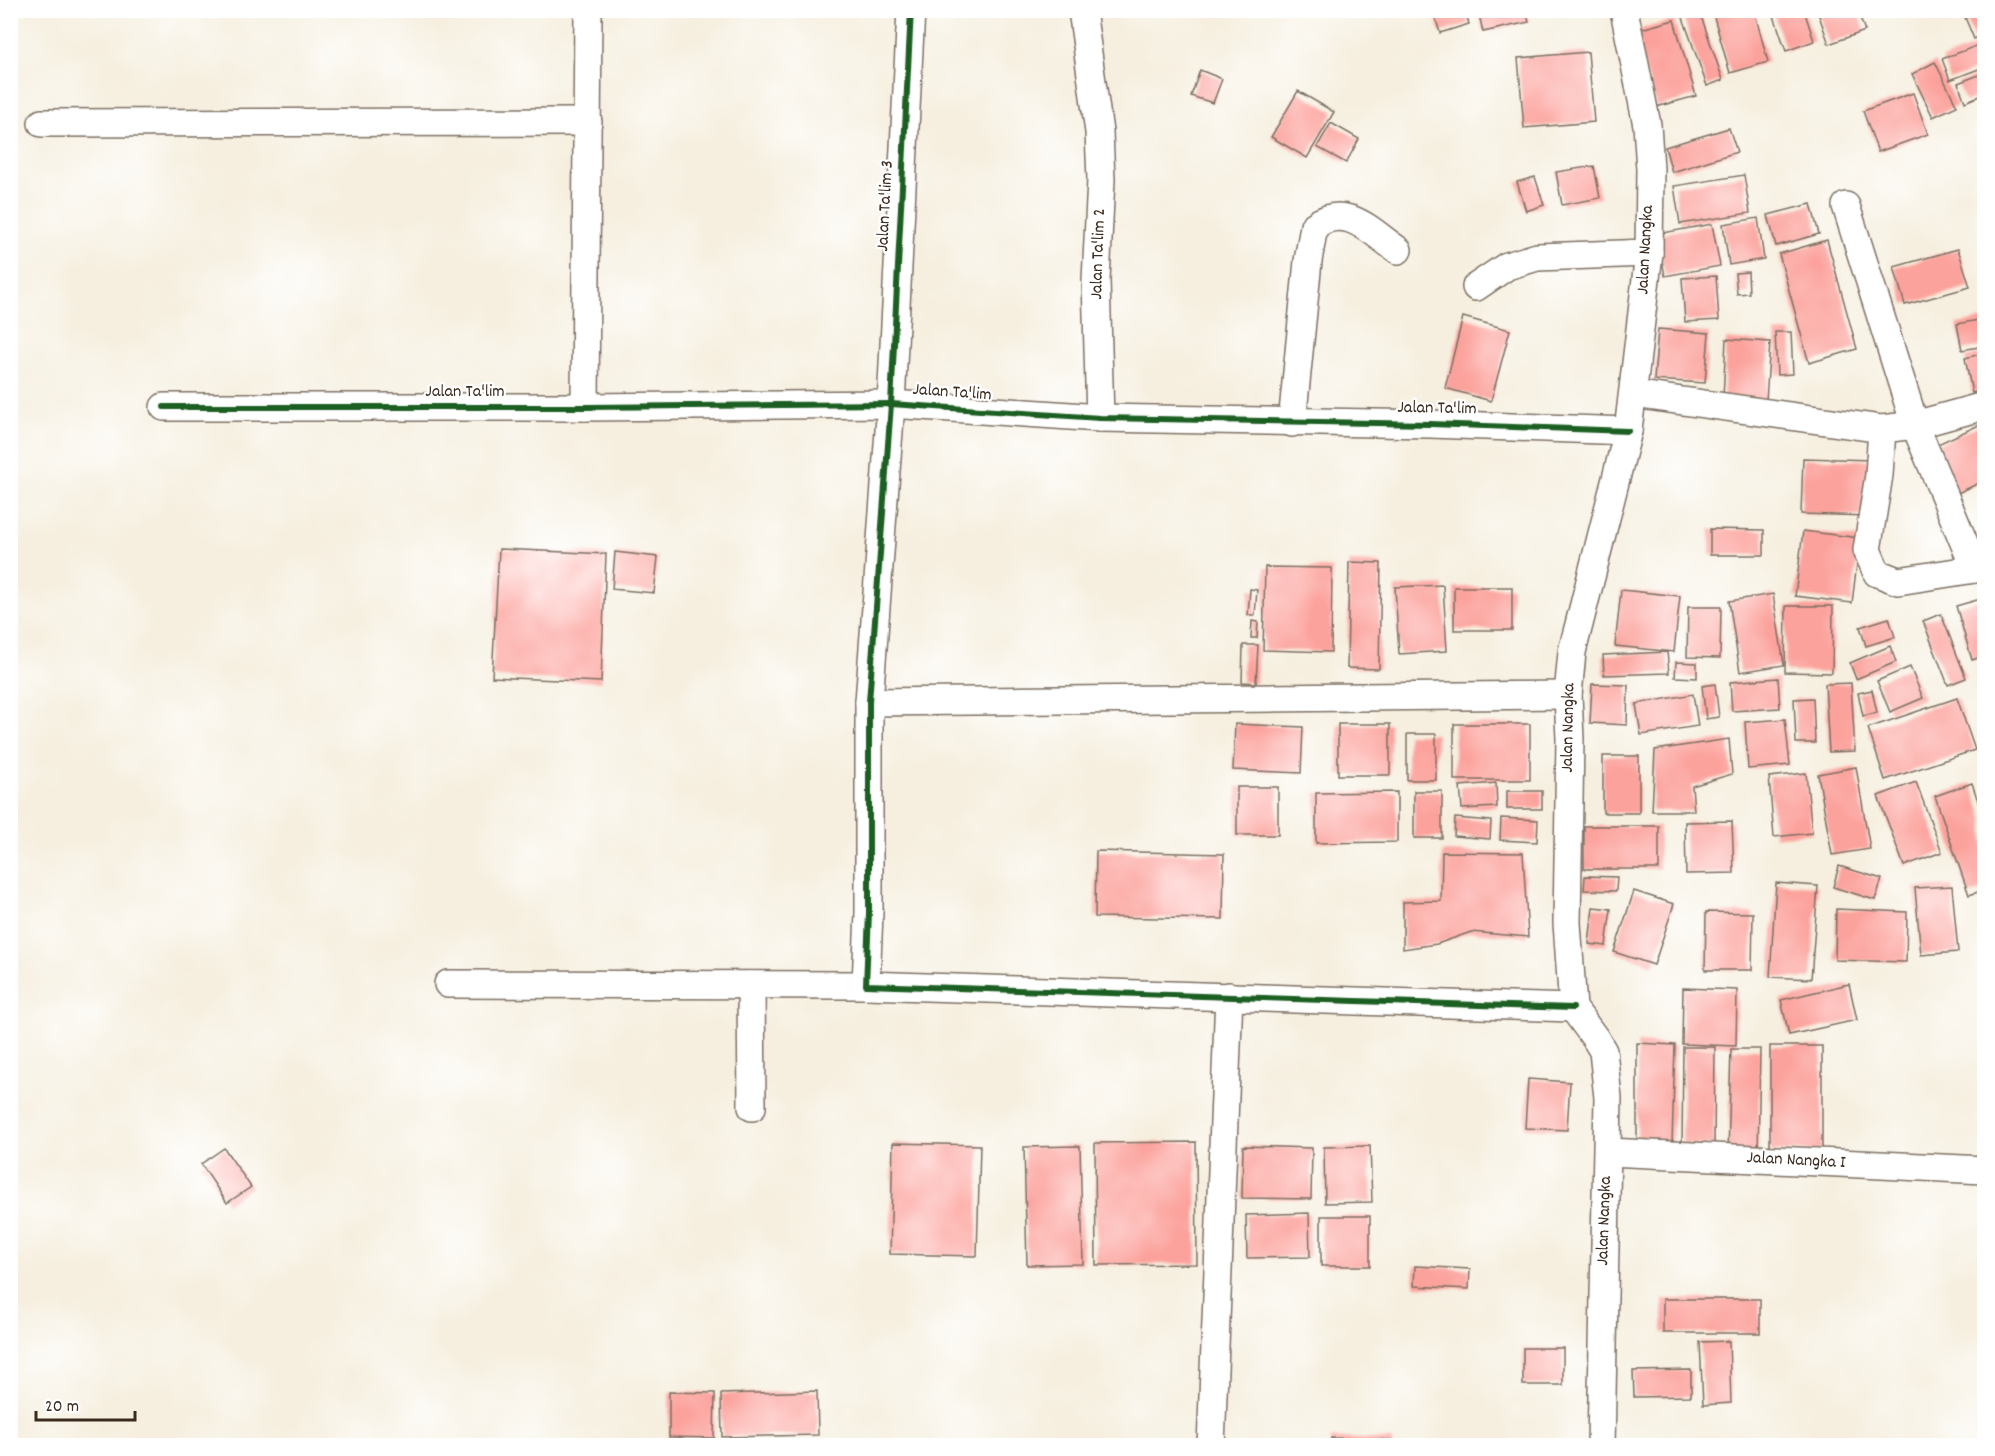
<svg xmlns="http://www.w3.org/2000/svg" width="1995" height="1456" viewBox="0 0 1995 1456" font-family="Dekko,sans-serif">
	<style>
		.building { fill: #fca29c }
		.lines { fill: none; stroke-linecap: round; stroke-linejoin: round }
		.street-casing { stroke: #7c6f62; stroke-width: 30 }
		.street { stroke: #fff; stroke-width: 27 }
		.cycleway-casing { stroke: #fff; stroke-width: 10 }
		.cycleway { stroke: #1b5e20; stroke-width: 6 }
		.labels { text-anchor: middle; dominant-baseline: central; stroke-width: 4.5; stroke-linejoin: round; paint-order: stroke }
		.street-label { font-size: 18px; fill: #3b2a1e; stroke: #fff }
	</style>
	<rect width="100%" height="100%" fill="#fff"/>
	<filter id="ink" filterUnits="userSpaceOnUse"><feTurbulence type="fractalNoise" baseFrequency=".0167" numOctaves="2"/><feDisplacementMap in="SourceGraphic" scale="12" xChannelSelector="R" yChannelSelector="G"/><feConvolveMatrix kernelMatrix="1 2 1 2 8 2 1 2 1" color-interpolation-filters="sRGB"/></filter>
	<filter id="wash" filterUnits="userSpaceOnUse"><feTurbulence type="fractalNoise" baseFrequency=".008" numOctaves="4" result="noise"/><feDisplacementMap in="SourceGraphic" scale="24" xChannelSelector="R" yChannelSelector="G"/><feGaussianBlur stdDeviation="1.35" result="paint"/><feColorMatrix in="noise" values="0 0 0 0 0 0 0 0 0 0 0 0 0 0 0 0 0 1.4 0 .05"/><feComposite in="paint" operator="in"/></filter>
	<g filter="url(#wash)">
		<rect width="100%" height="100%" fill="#f6efdf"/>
		<g id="blocks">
			<g class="building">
				<path d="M1433,10h32l4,14 -29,9z"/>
				<path d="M1478,10h48l3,12 -46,10z"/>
				<path d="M1686,10h13l24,70 -16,6 -26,-74z"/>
				<path d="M1712,10h42l14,52 -38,11z"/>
				<path d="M1772,10h32l10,31 -28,10z"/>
				<path d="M1817,10h40l8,21 -36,13z"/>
				<path d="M1962,10h22v24l-10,5z"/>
				<path d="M1674,20l22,76 -40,11 -22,-76z"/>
				<path d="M1984,43v24l-34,13 -8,-21z"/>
				<path d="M1588,52l6,70 -70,6 -6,-70z"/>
				<path d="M1935,62l22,44 -24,11 -21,-43z"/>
				<path d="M1200,70l22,9 -9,24 -22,-7z"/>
				<path d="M1984,73v21l-19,8 -7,-19z"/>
				<path d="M1298,91l36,21 -27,46 -36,-21z"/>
				<path d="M1913,93l15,41 -50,18 -15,-41z"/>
				<path d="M1331,123l28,16 -13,24 -29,-16z"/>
				<path d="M1729,128l8,24 -65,20 -7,-25z"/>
				<path d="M1594,166l6,32 -38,7 -6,-33z"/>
				<path d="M1744,175l6,38 -70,11 -6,-38z"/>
				<path d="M1535,177l9,28 -18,6 -9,-29z"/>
				<path d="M1811,204l8,30 -43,12 -8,-31z"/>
				<path d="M1758,218l6,41 -35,6 -6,-41z"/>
				<path d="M1712,224l8,42 -55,10 -8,-42z"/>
				<path d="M1827,240l30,109 -48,14 -30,-109z"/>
				<path d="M1958,249l12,38 -65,18 -11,-38z"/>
				<path d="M1748,272l1,21 -12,1 -2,-21z"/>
				<path d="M1716,276l3,44 -34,2 -3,-44z"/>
				<path d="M1463,317l47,13 -19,71 -46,-13z"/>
				<path d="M1984,319v27l-22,4 -5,-26z"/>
				<path d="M1658,329l51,4 -4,50 -51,-3z"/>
				<path d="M1775,332h16l2,42 -16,1z"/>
				<path d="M1726,339l44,3 -4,59 -43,-3z"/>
				<path d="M1984,353v37l-12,3 -7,-35z"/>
				<path d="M1979,425l5,12v44l-33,15 -22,-48z"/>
				<path d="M1803,458l69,2 -2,56 -69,-2z"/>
				<path d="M1710,529l54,1v25h-54z"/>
				<path d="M1803,531l57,7 -8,65 -57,-7z"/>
				<path d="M499,549l107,5 -5,128 -109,-5z"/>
				<path d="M615,552l43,5 -4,36 -42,-4z"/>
				<path d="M1349,562l32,1 -2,106 -32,-1z"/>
				<path d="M1265,567l67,1 -1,84 -68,-2z"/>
				<path d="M1443,585l4,66 -48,3 -4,-67z"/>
				<rect x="1454" y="587" width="58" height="43"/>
				<path d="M1250,589l7,1 -2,25h-7z"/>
				<path d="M1621,590l59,6 -6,56 -59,-6z"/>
				<path d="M1773,594l11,71 -44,7 -11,-71z"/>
				<path d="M1984,598v58l-12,4 -16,-54z"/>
				<path d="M1786,606h47l-1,67 -47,-1z"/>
				<path d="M1688,607h33l-1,51 -33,-1z"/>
				<path d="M1941,614l25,64 -18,7 -25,-64z"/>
				<path d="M1889,618l6,19 -29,9 -6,-19z"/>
				<path d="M1252,621l6,1 -1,16h-6z"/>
				<path d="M1243,645h15l-2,38 -14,-1z"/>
				<path d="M1890,646l6,16 -40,17 -6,-16z"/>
				<path d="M1667,652l2,21 -65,2 -1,-20z"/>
				<path d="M1676,662l21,1v15l-22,-1z"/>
				<path d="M1910,667l13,31 -33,14 -13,-31z"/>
				<path d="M1778,678l2,30 -48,3 -2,-29z"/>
				<path d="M1851,683l4,68 -26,1 -4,-68z"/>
				<path d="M1592,684l36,1 -1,40 -37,-2z"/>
				<path d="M1715,684l4,33 -13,2 -4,-33z"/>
				<path d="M1872,690l5,23 -14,3 -5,-23z"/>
				<path d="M1693,694l5,32 -57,9 -5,-31z"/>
				<path d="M1813,698l2,45h-19l-2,-44z"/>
				<path d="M1957,698l18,52 -90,30 -17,-52z"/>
				<path d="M1785,719l5,46 -42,4 -3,-47z"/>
				<path d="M1235,724l68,3 -2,46 -68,-3z"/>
				<rect x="1338" y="724" width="52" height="51"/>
				<rect x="1454" y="724" width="76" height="56"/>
				<rect x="1407" y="734" width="29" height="46"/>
				<path d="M1729,739l3,35 -40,12 2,25h-42l3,-61z"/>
				<rect x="1603" y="756" width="36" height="57"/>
				<path d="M1856,767l14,82 -38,6 -14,-81z"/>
				<path d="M1806,773l6,60 -38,4 -5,-60z"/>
				<path d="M1916,782l26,70 -38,14 -26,-70z"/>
				<path d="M1496,783l1,24 -35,2 -2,-23z"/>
				<path d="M1972,783l12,37v70l-15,5 -34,-99z"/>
				<rect x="1237" y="787" width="41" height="48"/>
				<rect x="1414" y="791" width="28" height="47"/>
				<rect x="1507" y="791" width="35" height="18"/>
				<path d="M1397,792v50l-81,1v-50z"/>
				<path d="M1455,818l36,3 -1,18 -36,-3z"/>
				<path d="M1501,818l37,2 -1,22 -37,-2z"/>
				<path d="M1732,821l2,52 -48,1 -1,-52z"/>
				<rect x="1584" y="826" width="75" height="43"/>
				<path d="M1096,851l128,3 -1,65 -128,-2z"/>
				<path d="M1442,852l81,1 5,84 -57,-5 -34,12 -34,5v-47l38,-1z"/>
				<path d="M1839,866l43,13 -7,21 -42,-13z"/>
				<path d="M1585,876l32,1 -1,14 -32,-1z"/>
				<path d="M1776,883l42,3 -7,93 -41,-2z"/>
				<path d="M1952,886l6,66 -37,3 -6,-67z"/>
				<path d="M1634,891l40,13 -20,61 -40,-13z"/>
				<path d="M1593,907l18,2 -5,37 -17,-2z"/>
				<path d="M1836,909l71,3 -1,50 -71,-2z"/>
				<path d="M1706,912l47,1 -1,57h-47z"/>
				<path d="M1849,984l8,36 -68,15 -8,-35z"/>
				<path d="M1683,988l54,2 -1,56 -54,-2z"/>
				<path d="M1637,1043l38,2 -3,99h-35z"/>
				<path d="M1770,1046h52v105l-52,1z"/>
				<path d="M1683,1047h32l-1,99 -32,-1z"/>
				<path d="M1731,1049h29l-2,106 -30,-1z"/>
				<path d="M1528,1079l42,3 -3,48 -42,-2z"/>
				<path d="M1196,1142l1,122 -101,1 -1,-122z"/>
				<path d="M893,1143l87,2 -3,111 -87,-2z"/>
				<path d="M1080,1146l3,118 -56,1 -3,-118z"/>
				<path d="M1243,1146l69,2 -1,51 -69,-1z"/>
				<path d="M1370,1146l2,56 -47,1 -1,-56z"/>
				<path d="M224,1148l27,39 -24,16 -26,-39z"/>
				<path d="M1309,1213l1,44 -63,1 -1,-43z"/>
				<rect x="1321" y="1216" width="49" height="50"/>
				<path d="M1415,1266l55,3 -1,20 -55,-3z"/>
				<rect x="1663" y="1299" width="97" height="34"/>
				<path d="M1729,1341l2,62 -28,2 -3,-63z"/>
				<rect x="1523" y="1348" width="40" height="37"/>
				<path d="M1691,1370v26l-57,1 -1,-26z"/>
				<path d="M817,1391l1,44 -96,2 -1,-43z"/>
				<path d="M669,1392l46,1 -1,45 -45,-1z"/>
				<path d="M1331,1438l61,2v6h-62z"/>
			</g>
		</g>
	</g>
	<g filter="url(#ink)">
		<use href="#blocks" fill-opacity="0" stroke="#7c6f62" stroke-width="1.5"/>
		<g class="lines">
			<g class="street-casing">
				<g id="street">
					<path d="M911,10l-20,394 -22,298v211l-3,72 707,23"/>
					<path d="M1082,10l17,122 2,48 -5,100 4,138"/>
					<path d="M42,123l546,-1"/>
					<path d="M1846,206l69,219 60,144"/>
					<path d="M1476,287l31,-21 30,-9 112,-4"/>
					<path d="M1633,394l249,35 33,-4 69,-19"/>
					<path d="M164,407h421l306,-3 209,14 330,6 198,7"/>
					<path d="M585,407l3,-397"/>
					<path d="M1292,423l16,-162 6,-35c32,-24 57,6 84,24"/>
					<path d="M1882,429l-3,46 -12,75 10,23 21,8 77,-12 9,-4"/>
					<path d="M869,702l699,-7"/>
					<path d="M448,984l418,1"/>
					<path d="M751,985l1,122"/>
					<path d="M1608,1152l376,18"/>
					<path d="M1211,1446l18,-450"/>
					<path d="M1601,1446l7,-348 -5,-47 -8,-13 -22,-30 -6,-85 3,-184 -2,-44 4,-43 56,-221 21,-178 1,-84 -3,-44 -23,-115"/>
				</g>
			</g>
			<use href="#street" class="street"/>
			<g class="cycleway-casing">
				<g id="cycleway">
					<path d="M911,10l-20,394 -22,298v211l-3,72 707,23"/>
					<path d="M164,407h421l306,-3 209,14 330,6 198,7"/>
				</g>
			</g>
			<use href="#cycleway" class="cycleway"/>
		</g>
	</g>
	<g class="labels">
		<g class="street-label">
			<text transform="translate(886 206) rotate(-87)">Jalan Ta'lim 3</text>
			<text transform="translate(1646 250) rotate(-87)">Jalan Nangka</text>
			<text transform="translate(1099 254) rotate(-88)">Jalan Ta'lim 2</text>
			<text x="465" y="392">Jalan Ta'lim</text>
			<text transform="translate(952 393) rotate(4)">Jalan Ta'lim</text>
			<text transform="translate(1437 409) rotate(1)">Jalan Ta'lim</text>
			<text transform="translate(1569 728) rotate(-89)">Jalan Nangka</text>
			<text transform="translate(1796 1161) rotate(3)">Jalan Nangka I</text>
			<text transform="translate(1605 1221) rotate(-88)">Jalan Nangka</text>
		</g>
	</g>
	<rect width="1995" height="1456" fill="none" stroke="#fff" stroke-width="36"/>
	<path d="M36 1411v9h99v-9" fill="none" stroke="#3b2a1e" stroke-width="3"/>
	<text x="45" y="1411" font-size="18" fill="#3b2a1e" stroke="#ffffff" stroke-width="4.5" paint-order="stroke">20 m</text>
</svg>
